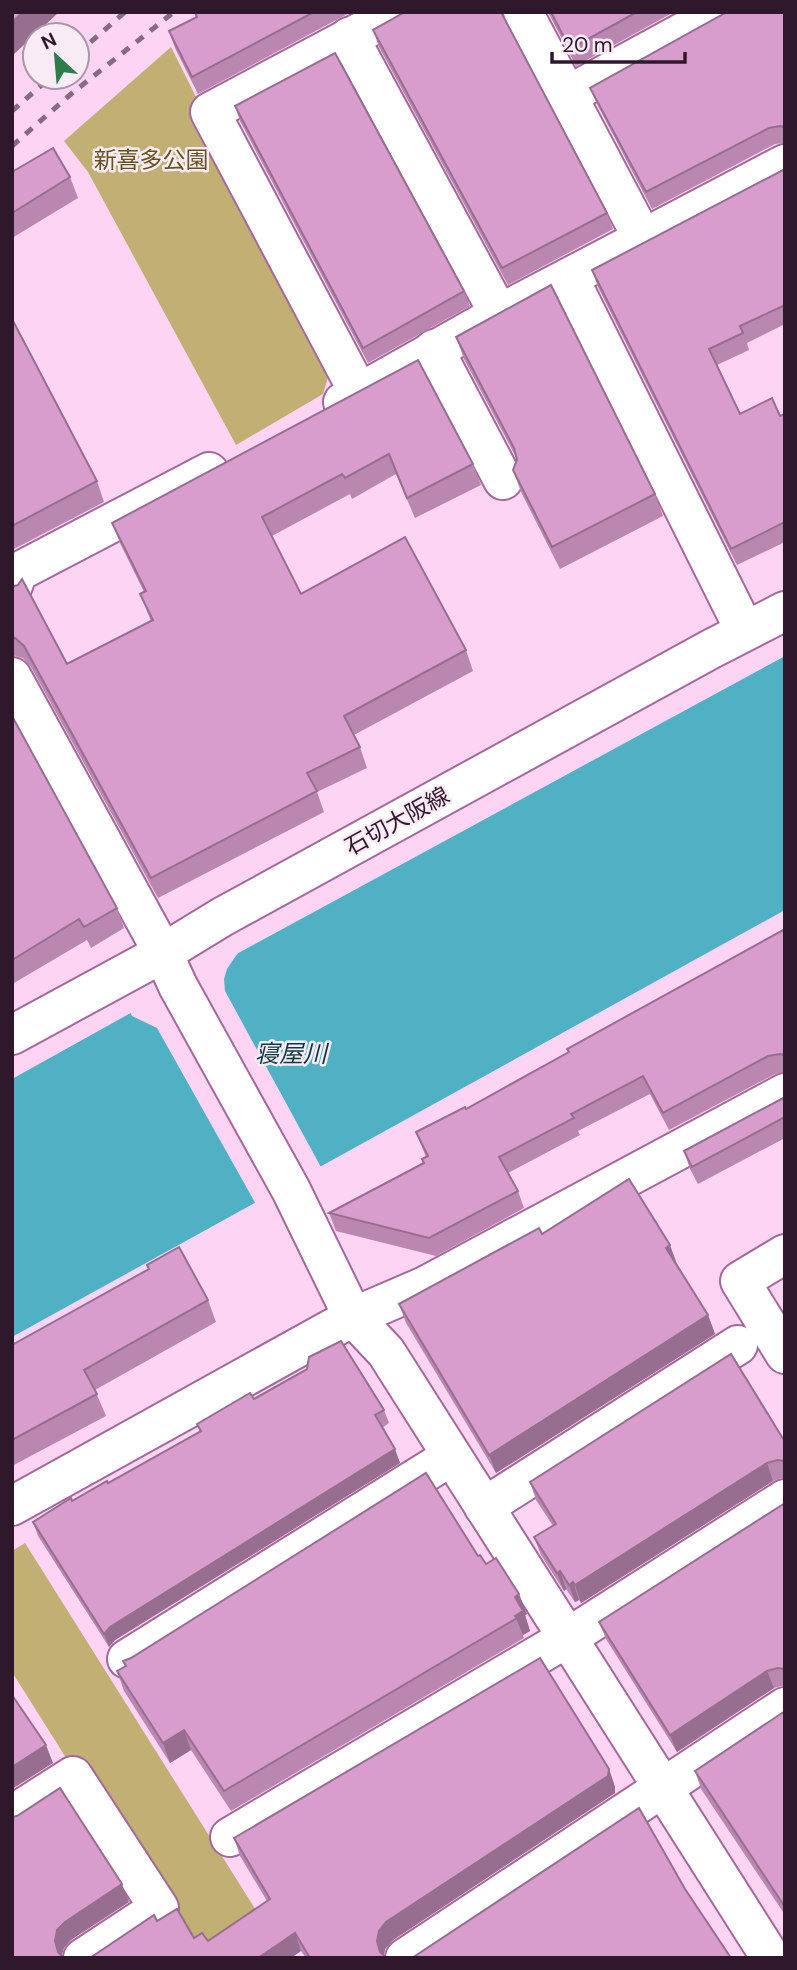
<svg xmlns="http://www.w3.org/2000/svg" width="797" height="1970" viewBox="0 0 797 1970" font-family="'DM Sans','Noto Sans JP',sans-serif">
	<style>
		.green { fill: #c1af74 }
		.water { fill: #50b1c5 }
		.pier { fill: #fdd4f4 }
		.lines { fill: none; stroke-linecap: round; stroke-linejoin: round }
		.minor-casing { stroke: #a46899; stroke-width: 42 }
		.secondary-casing { stroke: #a46899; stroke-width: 42 }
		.minor { stroke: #fff; stroke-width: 38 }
		.secondary { stroke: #fff; stroke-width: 38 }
		.rail { stroke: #896a83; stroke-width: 5; stroke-dasharray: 9 9; stroke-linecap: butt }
		.wall { fill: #ba87b0 }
		.shaded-wall { fill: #976e90 }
		.building { fill: #d89dcd; stroke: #976e90; stroke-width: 2 }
		.labels { text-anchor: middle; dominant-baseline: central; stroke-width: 5; stroke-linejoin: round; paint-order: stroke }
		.park-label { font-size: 23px; fill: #63541e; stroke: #f9ebf6 }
		.street-label { font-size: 23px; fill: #30182c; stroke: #f9ebf6 }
		.water-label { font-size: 24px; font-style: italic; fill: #0b3942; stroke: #f9ebf6 }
	</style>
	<rect width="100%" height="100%" fill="#fdd4f4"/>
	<g class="green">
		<path d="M171,47l27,54 -6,4 138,266 -7,23 -87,51 -148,-273 -24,-31z"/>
		<path d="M25,1543l261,415h-94l-180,-286v-121z"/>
	</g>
	<path class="water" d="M785,656v254l-773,427v-258l230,-128z"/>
	<path class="pier" d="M241,948l-14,21 -3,10 1,12 97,178 -65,37 -100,-178 -25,-12 -3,-6z"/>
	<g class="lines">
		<g class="minor-casing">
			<g id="minor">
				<path d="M523,12l119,225"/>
				<path d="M349,37l150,277"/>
				<path d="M568,95l152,-83"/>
				<path d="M569,278l176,353"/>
				<path d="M434,349l69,131"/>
				<path d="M359,393l-149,-281 188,-100"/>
				<path d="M343,402l156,-88 286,-150"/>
				<path d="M12,588l6,-16 191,-100"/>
				<path d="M12,677l151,276 15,33 113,204 62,127 33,35 385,606"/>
				<path d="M785,1254l-45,27 45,73"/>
				<path d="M12,1506l341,-189 72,-31 360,-193"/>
				<path d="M484,1507l254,-162"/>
				<path d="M127,1659l323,-202"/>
				<path d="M12,1815l61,-39 86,132 -76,50"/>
				<path d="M230,1837l337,-199 218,-139"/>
				<path d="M405,1958l380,-251"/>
			</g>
		</g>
		<g class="secondary-casing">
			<path id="secondary" d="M12,1035l151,-82 59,-36 489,-268 74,-38"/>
		</g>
		<use href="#minor" class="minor"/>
		<use href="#secondary" class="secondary"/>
		<g class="rail">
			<path d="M77,54l48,-42"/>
			<path d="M12,111l39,-34"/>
			<path d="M12,146l59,-52 103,-82"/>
		</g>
	</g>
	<g class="wall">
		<path d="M194,12h157l-153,82 -23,-46 -6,-17 27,-13z"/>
		<path d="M548,12h126l-98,54z"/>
		<path d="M785,12v131l-10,1 -123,65 -55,-105 -7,-16 135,-74z"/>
		<path d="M402,15l205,198 6,16 -105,56 -129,-238 -6,-17z"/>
		<path d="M235,106l229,185 6,15 -102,57 -128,-242z"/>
		<path d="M785,169v155l-38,19 2,7 -32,15 23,49 40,2 5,-2v128l-48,23 -139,-278 -6,-17z"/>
		<path d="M12,172l58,5 8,21 -66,40z"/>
		<path d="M12,319l85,162 7,21 -92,48z"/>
		<path d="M456,337l199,157 8,22 -103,53 -39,-77 -8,-22 4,-11 -53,-100z"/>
		<path d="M418,360l55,104 8,21 -66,33 -19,-44 -44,25 -2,-5 -78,42 29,58 165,56 7,21 -119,64 6,12 7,21 -50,24 7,20 -166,86 -127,-231 -8,-9 -11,-3v-68l55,77 84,-43 -11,-27 4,-2 -24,-49 -8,-20z"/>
		<path d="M12,716l105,192 7,20 -33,20 -4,-8 -73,43 -2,-3z"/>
		<path d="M785,929v143l-10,2 -106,56 -19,-36 -72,37 2,4 -72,38 10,18 6,17 -88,48 -100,-25 -7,-18 95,-50 -2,-4 4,-2 -10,-25 50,-23 102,-56z"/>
		<path d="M785,1097v41l-87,46 -8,-15 -6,-18z"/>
		<path d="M542,1234l135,30 31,51 7,19 -219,139 -90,-150 -7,-19z"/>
		<path d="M208,1300l8,22 -121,68 11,26 -94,50v-121z"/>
		<path d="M254,1399l130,11 5,13 -7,5 18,35 -285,177 -6,7 -71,-111 -5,-14 75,-39 92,-51 -3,-8z"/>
		<path d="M785,1442v35l-12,4 -192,122 -2,-3 -4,2 -9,-13 -2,2 -23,-36 -7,-18 19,-11 -17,-26 -6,-18z"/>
		<path d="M785,1503v182l-11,3 -97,64 -71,-113 -7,-17z"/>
		<path d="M478,1556l41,38 8,20 -2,1 5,16 -7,4 1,3 -293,173 -40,-61 -21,13 -46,-72 -7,-20 8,-5 -2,-5z"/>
		<path d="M785,1711v204l-84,-126 -6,-18z"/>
		<path d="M609,1769l6,18v6l-222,147 -8,9 -1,6 3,3h-81l-5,-7 -211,7 67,-37 37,17 14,3 59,-40 -27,-45 -6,-18z"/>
	</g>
	<g class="shaded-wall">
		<path d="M23,12h36l-47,44v-34z"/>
		<path d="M670,1245l7,19 -4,3 -7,-19z"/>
		<path d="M708,1315l7,19 -219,139 -7,-18z"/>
		<path d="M395,1449l5,14 -285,177 -6,7 -5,-13 6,-7z"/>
		<path d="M767,1463l6,18 -192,122 -6,-18z"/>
		<path d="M560,1571l6,18 -2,2 -7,-18z"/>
		<path d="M573,1582l6,18 -4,2 -6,-17z"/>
		<path d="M519,1594l8,20 -2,1 5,16 -7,4 -8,-19v-19z"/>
		<path d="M767,1671l7,17 -97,64 -7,-17z"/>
		<path d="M184,1730l7,20 -21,13 -7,-20z"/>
		<path d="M46,1745l7,18 -41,26v-22z"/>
		<path d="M609,1769l6,18v6l-222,147 -8,9 -2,9h-1l-5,-17 2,-10 7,-9z"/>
		<path d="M122,1884l7,18 -58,38 -7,8 -3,10h-1l-5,-17 2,-11 8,-8z"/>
		<path d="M295,1933l6,18 -10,7h-33z"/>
	</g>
	<g class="building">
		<path d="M12,12h11l-11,10z"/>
		<path d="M195,12h119l-122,65 -23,-46 28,-14z"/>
		<path d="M405,12h96l106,201 -105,55 -129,-238z"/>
		<path d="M551,12h86l-67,37z"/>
		<path d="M727,12h58v115l-5,-1 -11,2 -123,64 -56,-104z"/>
		<path d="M335,53l129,238 -101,57 -128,-242z"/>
		<path d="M53,148l17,29 -58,36v-41z"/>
		<path d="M785,169v136l-45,21 3,7 -34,16 31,65 32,-16 8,18 5,-2v108l-54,27 -139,-279z"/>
		<path d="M551,285l104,209 -103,53 -39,-77 4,-10 -3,-12 -58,-111z"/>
		<path d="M12,319l85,162 -85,45z"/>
		<path d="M418,360l55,104 -66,34 -18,-44 -44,24 -3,-4 -80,43 39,77 104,-57 61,113 -122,66 16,31 -53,26 10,18 -166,87 -127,-232 -9,-8 -3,-1v-50l6,-2 4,-6 45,85 86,-44 -13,-26 6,-3 -34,-68z"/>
		<path d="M12,716l105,192 -33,19 -5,-8 -67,41z"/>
		<path d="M785,929v126l-5,-1 -12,2 -105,57 -20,-37 -72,38 3,4 -75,39 19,34 -89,47 -100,-25 95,-50 -2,-4 6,-3 -12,-24 49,-25 1,2 103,-57 -2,-3z"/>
		<path d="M785,1097v20l-93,50 -8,-16z"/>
		<path d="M629,1179l41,66 -4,3 42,67 -219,140 -90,-151 140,-76 3,6z"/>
		<path d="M179,1247l29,53 -124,70 13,24 -85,46v-95l137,-76 -2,-4z"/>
		<path d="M341,1341l43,69 -9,5 20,34 -285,178 -6,7 -71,-112 38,-24 1,3 35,-20 1,2 93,-52 -4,-7 53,-31 4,6 53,-30 2,-12z"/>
		<path d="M731,1354l54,88v19l-7,-1 -11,3 -192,122 -2,-3 -4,3 -9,-14 -3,2 -23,-36 22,-13 -26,-42z"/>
		<path d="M426,1473l52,83 2,-1 6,9 10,-6 23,36 -4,3 8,14 -8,5 2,2 -293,173 -40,-61 -21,13 -46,-72 9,-5 -3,-5 8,-3z"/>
		<path d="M785,1503v166l-7,-1 -11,3 -97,64 -71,-113z"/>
		<path d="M540,1658l69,111 -1,7 -222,146 -7,9 -2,10 3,11 7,6h-77l-15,-25 -37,25h-168l64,-43 3,6 20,-12 17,29 8,-5 6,8 62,-42 -36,-61z"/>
		<path d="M12,1695l34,50 -34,22z"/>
		<path d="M785,1711v196l-90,-136z"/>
		<path d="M60,1788l62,96 -57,38 -8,8 -2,11 3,11 6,6h-52v-141l5,-1z"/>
		<path d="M639,1808l46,81 46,69h-319z"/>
	</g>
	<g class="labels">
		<g class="park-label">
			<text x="151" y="160">新喜多公園</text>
		</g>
		<g class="street-label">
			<text transform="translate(397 821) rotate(-29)">石切大阪線</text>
		</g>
		<g class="water-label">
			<text x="291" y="1053">寝屋川</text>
		</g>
	</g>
	<rect width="797" height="1970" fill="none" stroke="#30182c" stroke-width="28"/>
	<g transform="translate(56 56) rotate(334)"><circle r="33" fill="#f9ebf6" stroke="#a997a5" stroke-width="2"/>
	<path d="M0-5L12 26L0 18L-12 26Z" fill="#2d7c4c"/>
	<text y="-10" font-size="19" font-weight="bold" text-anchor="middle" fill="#30182c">N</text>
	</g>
	<path d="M552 52v10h133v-10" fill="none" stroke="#30182c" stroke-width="3.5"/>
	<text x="562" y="52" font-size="21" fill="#30182c" stroke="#f9ebf6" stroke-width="5" paint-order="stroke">20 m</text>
</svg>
